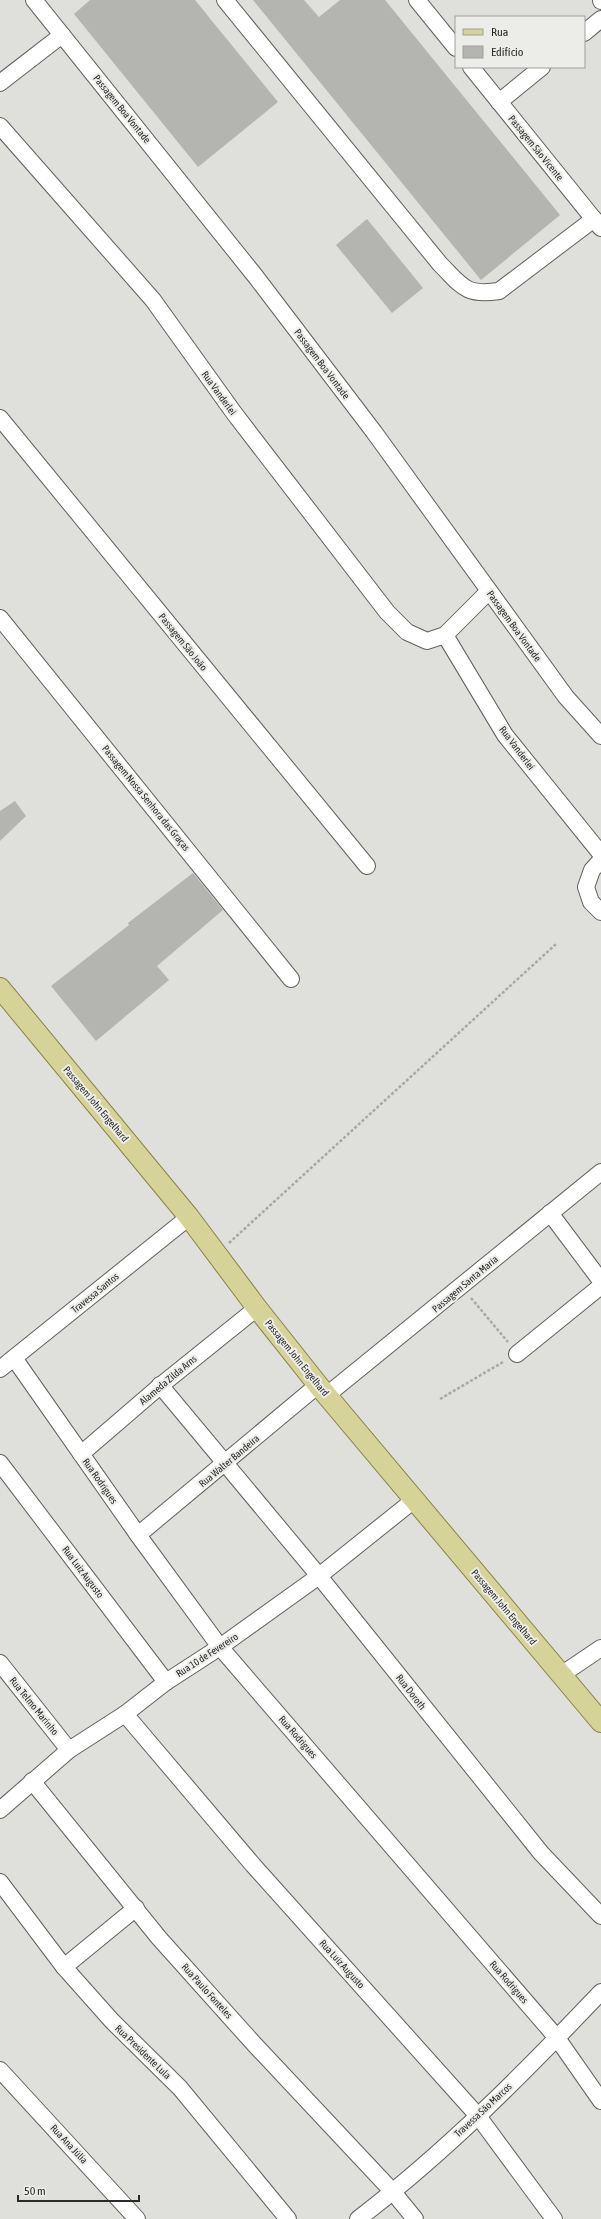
<svg xmlns="http://www.w3.org/2000/svg" width="601" height="2219" viewBox="0 0 601 2219" font-family="'Asap Condensed',sans-serif">
	<style>
		.building { fill: #b4b4b1 }
		.lines { fill: none; stroke-linecap: round; stroke-linejoin: round }
		.minor-casing { stroke: #60605d; stroke-width: 18 }
		.major-casing { stroke: #878545; stroke-width: 22 }
		.path { stroke: #a8a8a6; stroke-width: 2.5; stroke-dasharray: 3 2; stroke-linecap: butt }
		.minor { stroke: #fff; stroke-width: 16 }
		.major { stroke: #d5d398; stroke-width: 20 }
		.labels { text-anchor: middle; dominant-baseline: central; stroke-width: 4; stroke-linejoin: round; paint-order: stroke }
		.street-label { font-size: 10px; fill: #2b2b2a; stroke: #ecece9 }
	</style>
	<rect width="100%" height="100%" fill="#dfdfdc"/>
	<g class="building">
		<path d="M90,0h105l83,102 -80,65 -124,-153z"/>
		<path d="M253,0h51l15,17 21,-17h45l175,215 -79,65z"/>
		<path d="M367,219l56,69 -31,25 -56,-68z"/>
		<path d="M15,801l11,15 -26,25v-30z"/>
		<path d="M193,873l30,37 -66,56 12,14 -73,61 -45,-55 78,-61 -1,-2z"/>
	</g>
	<g class="lines">
		<g class="minor-casing">
			<g id="minor">
				<path d="M34,0l222,277 118,155 192,265 35,39"/>
				<path d="M225,0l215,264c22,22 25,32 59,27l95,-72"/>
				<path d="M417,0l39,48"/>
				<path d="M601,0v1"/>
				<path d="M584,33l17,-14"/>
				<path d="M471,67l130,161"/>
				<path d="M0,83l62,-48"/>
				<path d="M499,102l43,-35"/>
				<path d="M0,126l153,174 81,113 153,199 20,20 20,9 18,-6 44,-44"/>
				<path d="M0,418l367,448"/>
				<path d="M0,618l291,361"/>
				<path d="M445,635l60,100 96,119"/>
				<path d="M601,860l-9,10 -6,17 5,15 10,10"/>
				<path d="M550,1213l51,68"/>
				<path d="M517,1354l84,-68"/>
				<path d="M14,1358l124,177 82,112 337,391 44,63"/>
				<path d="M0,1369l189,-152"/>
				<path d="M160,1385l159,191 222,277 60,63"/>
				<path d="M327,1395l274,-223"/>
				<path d="M81,1454l79,-68 97,-78"/>
				<path d="M0,1463l166,219"/>
				<path d="M138,1535l180,-150"/>
				<path d="M0,1663l69,87"/>
				<path d="M561,1675l40,-27"/>
				<path d="M125,1714l128,151 225,251 76,103"/>
				<path d="M32,1781l127,157 96,107 138,147 22,27"/>
				<path d="M0,1810l69,-60 56,-36 41,-32 54,-35 99,-71 95,-76"/>
				<path d="M0,1882l64,85 48,54 68,67 108,131"/>
				<path d="M64,1967l72,-59"/>
				<path d="M0,2070l137,149"/>
				<path d="M358,2219c88,-67 167,-147 243,-227"/>
			</g>
		</g>
		<g class="major-casing">
			<path id="major" d="M0,988l189,229 68,91 61,77 283,337"/>
		</g>
		<g class="path">
			<path d="M229,1243l327,-299"/>
			<path d="M471,1298l37,44"/>
			<path d="M440,1399l63,-37"/>
		</g>
		<use href="#minor" class="minor"/>
		<use href="#major" class="major"/>
	</g>
	<g class="labels">
		<g class="street-label">
			<text transform="translate(122 109) rotate(51)">Passagem Boa Vontade</text>
			<text transform="translate(536 148) rotate(51)">Passagem São Vicente</text>
			<text transform="translate(322 364) rotate(53)">Passagem Boa Vontade</text>
			<text transform="translate(219 393) rotate(54)">Rua Vanderlei</text>
			<text transform="translate(514 626) rotate(54)">Passagem Boa Vontade</text>
			<text transform="translate(183 642) rotate(51)">Passagem São João</text>
			<text transform="translate(517 748) rotate(53)">Rua Vanderlei</text>
			<text transform="translate(146 798) rotate(51)">Passagem Nossa Senhora das Graças</text>
			<text transform="translate(96 1104) rotate(50)">Passagem John Engelhard</text>
			<text transform="translate(465 1284) rotate(-40)">Passagem Santa Maria</text>
			<text transform="translate(95 1293) rotate(-39)">Travessa Santos</text>
			<text transform="translate(297 1358) rotate(51)">Passagem John Engelhard</text>
			<text transform="translate(168 1380) rotate(-40)">Alameda Zilda Arns</text>
			<text transform="translate(229 1461) rotate(-40)">Rua Walter Bandeira</text>
			<text transform="translate(100 1481) rotate(55)">Rua Rodrigues</text>
			<text transform="translate(83 1572) rotate(53)">Rua Luiz Augusto</text>
			<text transform="translate(504 1607) rotate(50)">Passagem John Engelhard</text>
			<text transform="translate(207 1655) rotate(-33)">Rua 10 de Fevereiro</text>
			<text transform="translate(411 1692) rotate(52)">Rua Doroth</text>
			<text transform="translate(34 1706) rotate(51)">Rua Telmo Marinho</text>
			<text transform="translate(298 1737) rotate(49)">Rua Rodrigues</text>
			<text transform="translate(342 1964) rotate(48)">Rua Luiz Augusto</text>
			<text transform="translate(509 1982) rotate(49)">Rua Rodrigues</text>
			<text transform="translate(207 1991) rotate(48)">Rua Paulo Fonteles</text>
			<text transform="translate(143 2052) rotate(44)">Rua Presidente Lula</text>
			<text transform="translate(483 2110) rotate(-43)">Travessa São Marcos</text>
			<text transform="translate(69 2144) rotate(47)">Rua Ana Júlia</text>
		</g>
	</g>
	<rect x="455" y="16" width="130" height="52" fill="#ecece9" stroke="#9f9f9d"/>
	<rect x="463" y="29" width="20" height="6" fill="#d5d398" stroke="#9f9f9d"/>
	<text x="491" y="36" font-size="12" fill="#2b2b2a">Rua</text>
	<rect x="463" y="46" width="20" height="12" fill="#b4b4b1" stroke="#9f9f9d"/>
	<text x="491" y="56" font-size="12" fill="#2b2b2a">Edifício</text>
	<path d="M18 2195v6h121v-6" fill="none" stroke="#2b2b2a" stroke-width="2"/>
	<text x="24" y="2195" font-size="12" fill="#2b2b2a" stroke="#ecece9" stroke-width="3" paint-order="stroke">50 m</text>
</svg>
